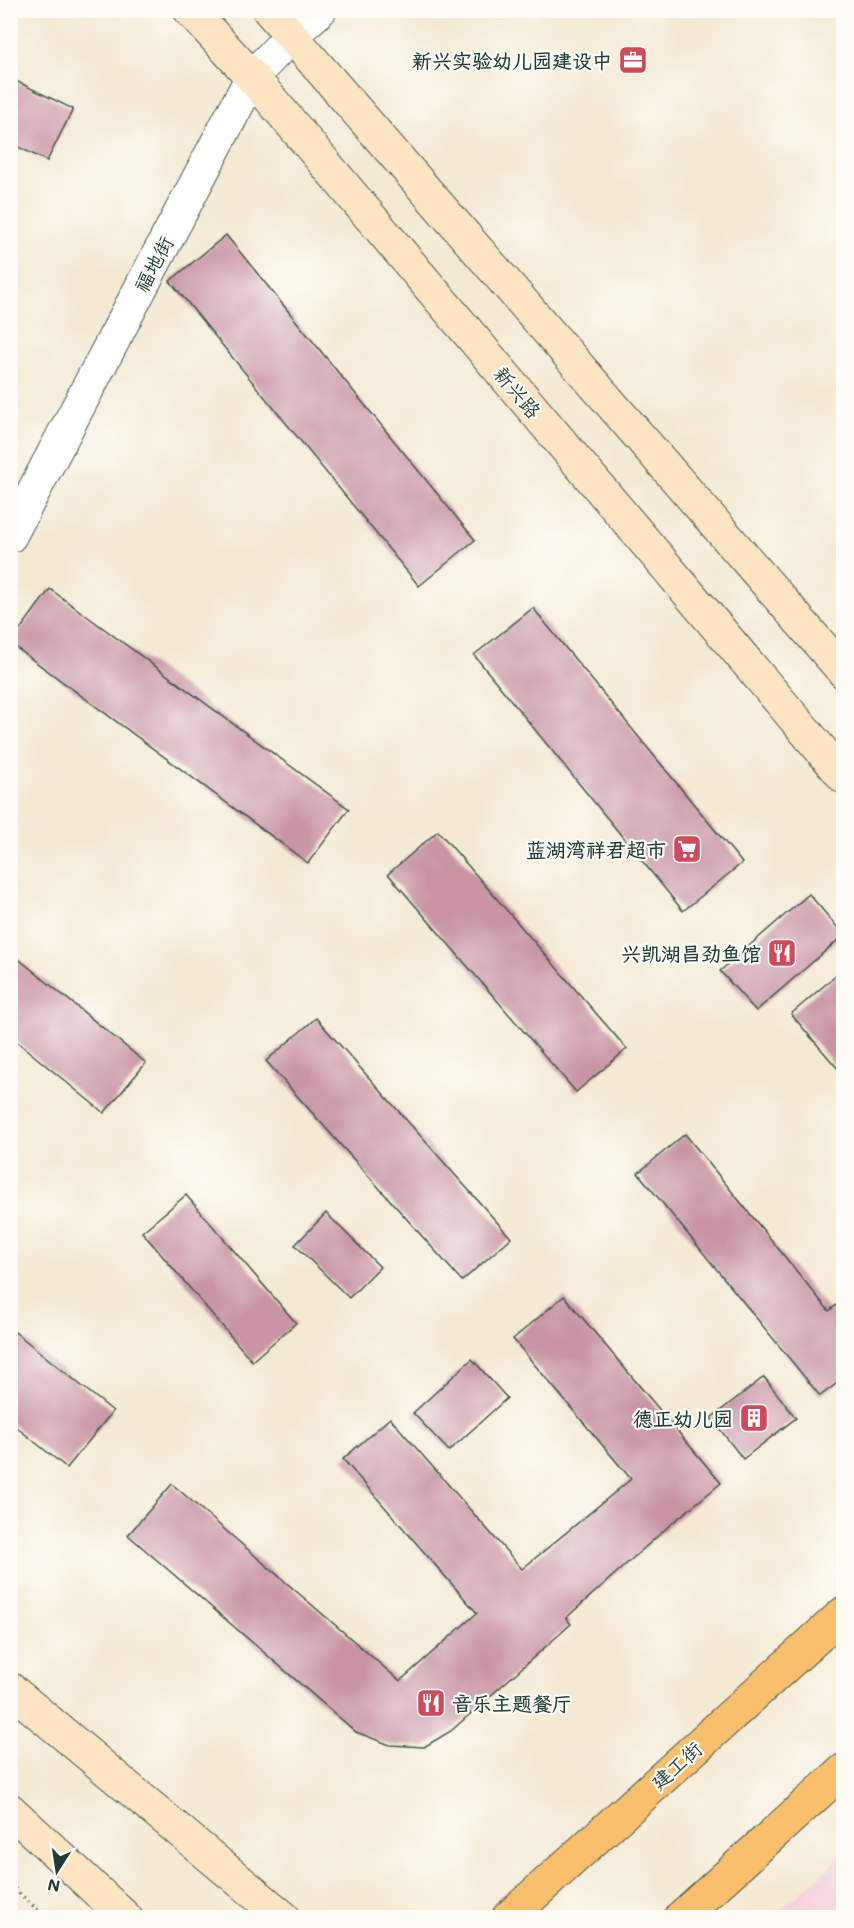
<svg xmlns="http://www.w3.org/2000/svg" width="854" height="1928" viewBox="0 0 854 1928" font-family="Mali,'LXGW WenKai TC',sans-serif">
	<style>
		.built { fill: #f5cfda }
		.building { fill: #c995a5 }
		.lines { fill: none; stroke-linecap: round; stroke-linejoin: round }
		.street-casing { stroke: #3f574c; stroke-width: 35 }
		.secondary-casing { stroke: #3f574c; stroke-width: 35 }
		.primary-casing { stroke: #3f574c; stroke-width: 35 }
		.path { stroke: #3f574c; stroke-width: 4; stroke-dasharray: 1.5 4.5; stroke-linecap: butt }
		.street { stroke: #fff; stroke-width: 33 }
		.secondary { stroke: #fde5c4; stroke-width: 33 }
		.primary { stroke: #f9bf6c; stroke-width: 33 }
		.labels { text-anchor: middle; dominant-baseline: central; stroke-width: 4.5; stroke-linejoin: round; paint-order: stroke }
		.poi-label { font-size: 20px; font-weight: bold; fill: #1f3d34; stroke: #fdfcf7; text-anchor: end }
		.street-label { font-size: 20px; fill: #1f3d34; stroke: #fdfcf7 }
	</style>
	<rect width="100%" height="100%" fill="#fdfcf7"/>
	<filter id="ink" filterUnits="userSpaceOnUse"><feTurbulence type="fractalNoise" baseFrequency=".0167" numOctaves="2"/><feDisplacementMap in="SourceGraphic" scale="12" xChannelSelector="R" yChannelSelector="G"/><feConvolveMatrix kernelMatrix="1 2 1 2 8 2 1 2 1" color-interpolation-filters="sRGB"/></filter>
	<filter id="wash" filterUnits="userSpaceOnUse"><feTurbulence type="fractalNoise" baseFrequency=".008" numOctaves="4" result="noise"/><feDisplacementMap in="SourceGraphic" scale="24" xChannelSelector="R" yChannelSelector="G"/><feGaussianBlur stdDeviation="1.35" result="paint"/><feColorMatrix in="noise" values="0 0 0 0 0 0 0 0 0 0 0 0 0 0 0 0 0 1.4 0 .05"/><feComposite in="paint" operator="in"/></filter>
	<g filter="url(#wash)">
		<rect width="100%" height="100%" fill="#f4e9d3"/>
		<path class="built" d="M843,1855v62h-70z"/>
		<g id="blocks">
			<g class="building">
				<path d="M10,78l63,31 -26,52 -37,-18z"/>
				<path d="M226,235l249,305 -56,46 -249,-305z"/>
				<path d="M50,589l299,220 -41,54 -298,-220z"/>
				<path d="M533,608l209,255 -59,48 -209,-256z"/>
				<path d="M438,831l189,218 -51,43 -188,-218z"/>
				<path d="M809,894l35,41 -88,76 -36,-40z"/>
				<path d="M10,952l136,111 -42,50 -94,-77z"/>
				<path d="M839,973l5,5v98l-53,-62z"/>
				<path d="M316,1018l195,220 -49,43 -196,-220z"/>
				<path d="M685,1134l144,177 15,-12v79l-24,18 -182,-223z"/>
				<path d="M186,1195l110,128 -44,38 -110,-129z"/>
				<path d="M326,1213l54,54 -31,31 -54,-53z"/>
				<path d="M564,1296l157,187 -51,42 -104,93 5,6 -120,107 -27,16 -34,-2 -34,-13 -228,-197 44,-51 228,197 77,-68 -134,-154 47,-41 132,151 109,-90 -118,-140z"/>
				<path d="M10,1328l103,83 -46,57 -57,-46z"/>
				<path d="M472,1359l35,39 -58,53 -36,-38z"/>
				<path d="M764,1377l32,41 -53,41 -32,-41z"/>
			</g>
		</g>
	</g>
	<g filter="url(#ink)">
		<use href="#blocks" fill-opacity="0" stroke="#3f574c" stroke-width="1.5"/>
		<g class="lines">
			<g class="street-casing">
				<path id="street" d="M10,536l242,-459 40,-42 28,-25"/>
			</g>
			<g class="secondary-casing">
				<g id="secondary">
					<path d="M190,10l62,67 592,700"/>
					<path d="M269,10l575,662"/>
					<path d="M10,1689l274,229"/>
					<path d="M10,1810l116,108"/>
				</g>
			</g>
			<g class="primary-casing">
				<g id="primary">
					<path d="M508,1918l336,-305"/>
					<path d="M680,1918l164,-148"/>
				</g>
			</g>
			<path class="path" d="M10,1885l36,33"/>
			<use href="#street" class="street"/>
			<use href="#secondary" class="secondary"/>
			<use href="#primary" class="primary"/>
		</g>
	</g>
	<defs>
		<g id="office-square" transform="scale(1.5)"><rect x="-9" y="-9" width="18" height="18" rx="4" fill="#d1495b" stroke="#fdfcf7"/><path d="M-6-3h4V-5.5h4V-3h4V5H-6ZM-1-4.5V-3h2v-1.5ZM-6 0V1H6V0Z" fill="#fff"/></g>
		<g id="supermarket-square" transform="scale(1.5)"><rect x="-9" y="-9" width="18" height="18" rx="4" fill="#d1495b" stroke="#fdfcf7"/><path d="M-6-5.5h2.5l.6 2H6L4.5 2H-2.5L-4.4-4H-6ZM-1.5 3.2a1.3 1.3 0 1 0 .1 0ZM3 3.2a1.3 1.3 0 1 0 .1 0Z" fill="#fff"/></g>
		<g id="restaurant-square" transform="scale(1.5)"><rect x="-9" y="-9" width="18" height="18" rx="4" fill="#d1495b" stroke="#fdfcf7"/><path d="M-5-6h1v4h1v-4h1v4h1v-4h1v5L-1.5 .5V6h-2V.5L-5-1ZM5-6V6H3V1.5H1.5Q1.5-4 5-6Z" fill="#fff"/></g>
		<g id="building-square" transform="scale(1.5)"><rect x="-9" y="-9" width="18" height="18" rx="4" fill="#d1495b" stroke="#fdfcf7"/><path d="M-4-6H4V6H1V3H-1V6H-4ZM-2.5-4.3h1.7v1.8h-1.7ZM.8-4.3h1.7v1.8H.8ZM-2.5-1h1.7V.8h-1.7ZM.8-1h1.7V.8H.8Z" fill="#fff"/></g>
	</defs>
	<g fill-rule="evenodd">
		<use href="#office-square" x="633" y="60"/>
		<use href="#supermarket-square" x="687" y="849"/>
		<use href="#restaurant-square" x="782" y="953"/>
		<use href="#building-square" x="754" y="1418"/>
		<use href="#restaurant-square" x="431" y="1703"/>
	</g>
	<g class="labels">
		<g class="poi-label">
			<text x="612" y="60">新兴实验幼儿园建设中</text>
			<text x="666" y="849">蓝湖湾祥君超市</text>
			<text x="761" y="953">兴凯湖昌劲鱼馆</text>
			<text x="733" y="1418">德正幼儿园</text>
			<text x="452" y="1703" text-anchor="start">音乐主题餐厅</text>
		</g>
		<g class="street-label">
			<text transform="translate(153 264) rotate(-62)">福地街</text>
			<text transform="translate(518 392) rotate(50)">新兴路</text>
			<text transform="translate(676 1765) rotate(-42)">建工街</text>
		</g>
	</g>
	<rect width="854" height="1928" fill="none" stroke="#fdfcf7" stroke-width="36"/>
	<g transform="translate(57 1871) rotate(192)" stroke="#fdfcf7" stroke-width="4.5" paint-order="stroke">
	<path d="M0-4.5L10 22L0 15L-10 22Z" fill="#1f3d34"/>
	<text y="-9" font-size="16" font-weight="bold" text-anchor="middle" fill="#1f3d34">N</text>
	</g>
</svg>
